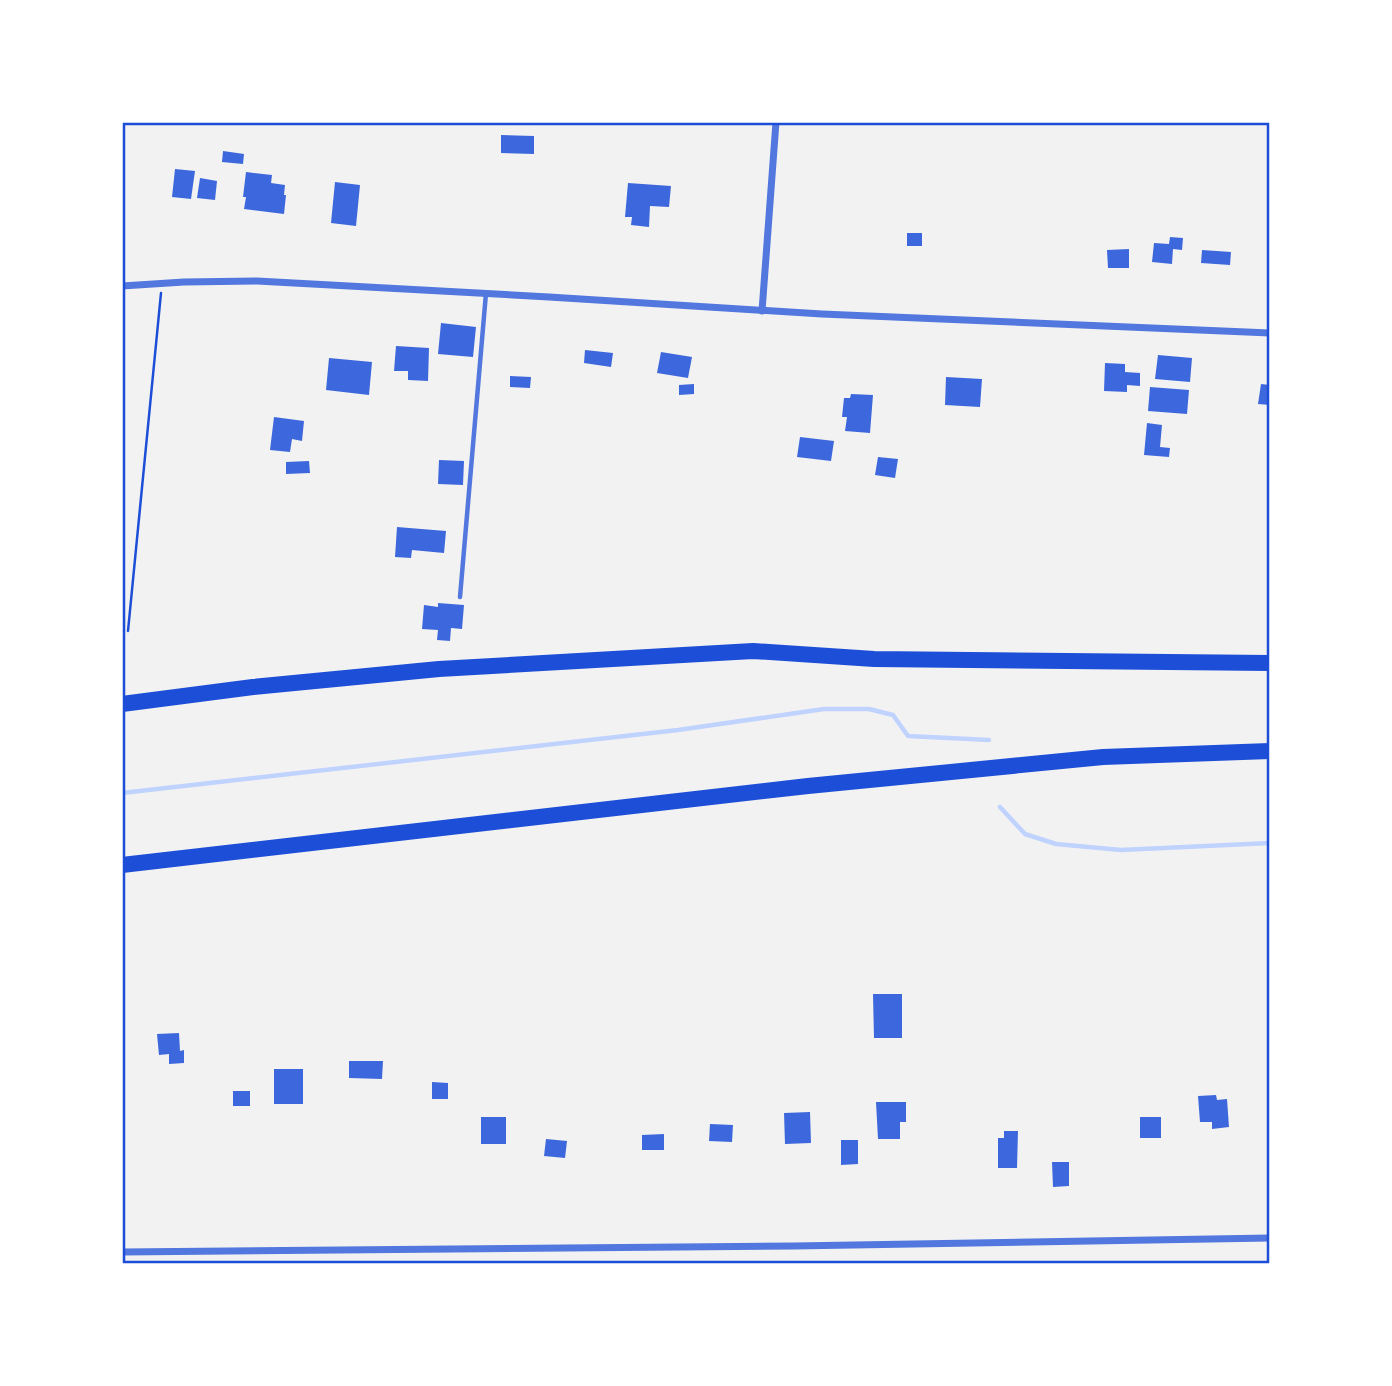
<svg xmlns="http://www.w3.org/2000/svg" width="1392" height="1386" viewBox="0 0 1392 1386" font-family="'Public Sans',sans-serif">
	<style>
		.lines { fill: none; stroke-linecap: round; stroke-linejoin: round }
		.stream { stroke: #bfd3fe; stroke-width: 4.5 }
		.building { fill: #3d67dc }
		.path { stroke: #1d4ed8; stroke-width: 2.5 }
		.service { stroke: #5277de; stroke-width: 4.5 }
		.minor { stroke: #5277de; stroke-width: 7 }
		.motorway { stroke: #1d4ed8; stroke-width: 16 }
		.neatline { fill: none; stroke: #1d4ed8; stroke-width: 2.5 }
	</style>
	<rect width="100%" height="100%" fill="#f2f2f2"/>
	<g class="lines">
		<g class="stream">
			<path d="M122,793l556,-63 146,-21h45l24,6 15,21 81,4"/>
			<path d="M1000,807l25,27 31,10 65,6 149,-7"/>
		</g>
	</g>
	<g class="building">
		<path d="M501,135l33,1v18l-33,-1z"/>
		<path d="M223,151l21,3 -1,10 -21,-2z"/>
		<path d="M175,169l20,2 -4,28 -19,-2z"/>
		<path d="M246,172l26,3 -1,8 14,2 -1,10h2l-2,19 -40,-5 2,-12h-3z"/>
		<path d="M200,178l17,3 -2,19 -18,-2z"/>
		<path d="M335,182l25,3 -4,41 -25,-3z"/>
		<path d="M628,183l43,3 -2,21 -19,-1 -1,21 -18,-2 1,-8h-7z"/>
		<rect x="907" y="233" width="15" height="13"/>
		<path d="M1170,237l13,1 -1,12 -9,-1 -1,15 -20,-2 2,-19 15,1z"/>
		<path d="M1129,249v19h-21l-1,-18z"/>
		<path d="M1202,250l29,2 -1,13 -29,-2z"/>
		<path d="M441,323l35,4 -3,30 -35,-3z"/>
		<path d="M396,346l33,2 -1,33 -20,-1v-9h-14z"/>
		<path d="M585,350l28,3 -2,14 -27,-4z"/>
		<path d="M661,352l31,5 -4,21 -31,-5z"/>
		<path d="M1158,355l34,3 -2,24 -35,-3z"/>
		<path d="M329,358l43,4 -3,33 -43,-5z"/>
		<path d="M1105,363l20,1v8l15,1v13l-13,-1v7l-23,-1z"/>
		<path d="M510,376l21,1 -1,11 -20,-1z"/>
		<path d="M946,377l36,2 -2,28 -35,-2z"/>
		<path d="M694,384v10l-15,1v-10z"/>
		<path d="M1261,384l9,1v20l-12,-1z"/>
		<path d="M1150,387l39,3 -2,24 -39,-3z"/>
		<path d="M851,394l22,1 -3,38 -25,-2 2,-14h-5l2,-19h6z"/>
		<path d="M274,417l30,4 -2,20 -10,-2 -2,13 -20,-2z"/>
		<path d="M1147,423l15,2 -2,22 10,1 -1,9 -25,-2z"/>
		<path d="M800,437l34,4 -3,20 -34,-4z"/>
		<path d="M878,457l20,2 -3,19 -20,-3z"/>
		<path d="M439,460l25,1 -1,24 -25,-1z"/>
		<path d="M309,461l1,12 -24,1v-12z"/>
		<path d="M397,527l49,4 -2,22 -32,-3 -1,8 -16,-1z"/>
		<path d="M438,603l26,2 -2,24 -11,-1 -1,13 -13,-1 1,-10 -16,-1 2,-24 14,2z"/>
		<path d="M873,994h29v44h-28z"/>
		<path d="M179,1033l1,18 4,-1v13l-15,1v-10l-10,1 -2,-21z"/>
		<path d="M349,1061h34l-1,18 -33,-1z"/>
		<rect x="274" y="1069" width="29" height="35"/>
		<path d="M432,1082l16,1v16h-16z"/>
		<rect x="233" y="1091" width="17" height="15"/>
		<path d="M1216,1095l1,5 10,-1 2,28 -17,2v-7h-12l-2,-26z"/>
		<path d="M876,1102h30v20h-6v17h-22z"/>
		<path d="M810,1112l1,31 -26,1 -1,-31z"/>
		<rect x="481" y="1117" width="25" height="27"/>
		<rect x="1140" y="1117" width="21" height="21"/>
		<path d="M710,1124l23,1 -1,17 -23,-1z"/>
		<path d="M1004,1131h14l-1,37h-19v-30h6z"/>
		<path d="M664,1134v16h-22v-15z"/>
		<path d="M546,1139l21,2 -2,17 -21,-2z"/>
		<path d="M841,1140h17v24l-17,1z"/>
		<path d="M1052,1162h17v24l-16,1z"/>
	</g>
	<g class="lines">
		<path class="path" d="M128,631l33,-338"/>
		<path class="service" d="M460,597l26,-304"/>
		<g class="minor">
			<path d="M122,286l62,-4 73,-1 292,16 273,17 448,19"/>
			<path d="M762,311l14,-189"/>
			<path d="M122,1252l672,-6 476,-8"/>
		</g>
		<g class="motorway">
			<path d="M122,704l131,-17 186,-18 314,-18 121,8 396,4"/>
			<path d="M122,865l686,-79 295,-29 167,-6"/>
		</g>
	</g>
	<rect width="1392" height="1386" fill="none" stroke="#ffffff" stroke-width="248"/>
	<rect x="124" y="124" width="1144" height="1138" class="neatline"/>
</svg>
